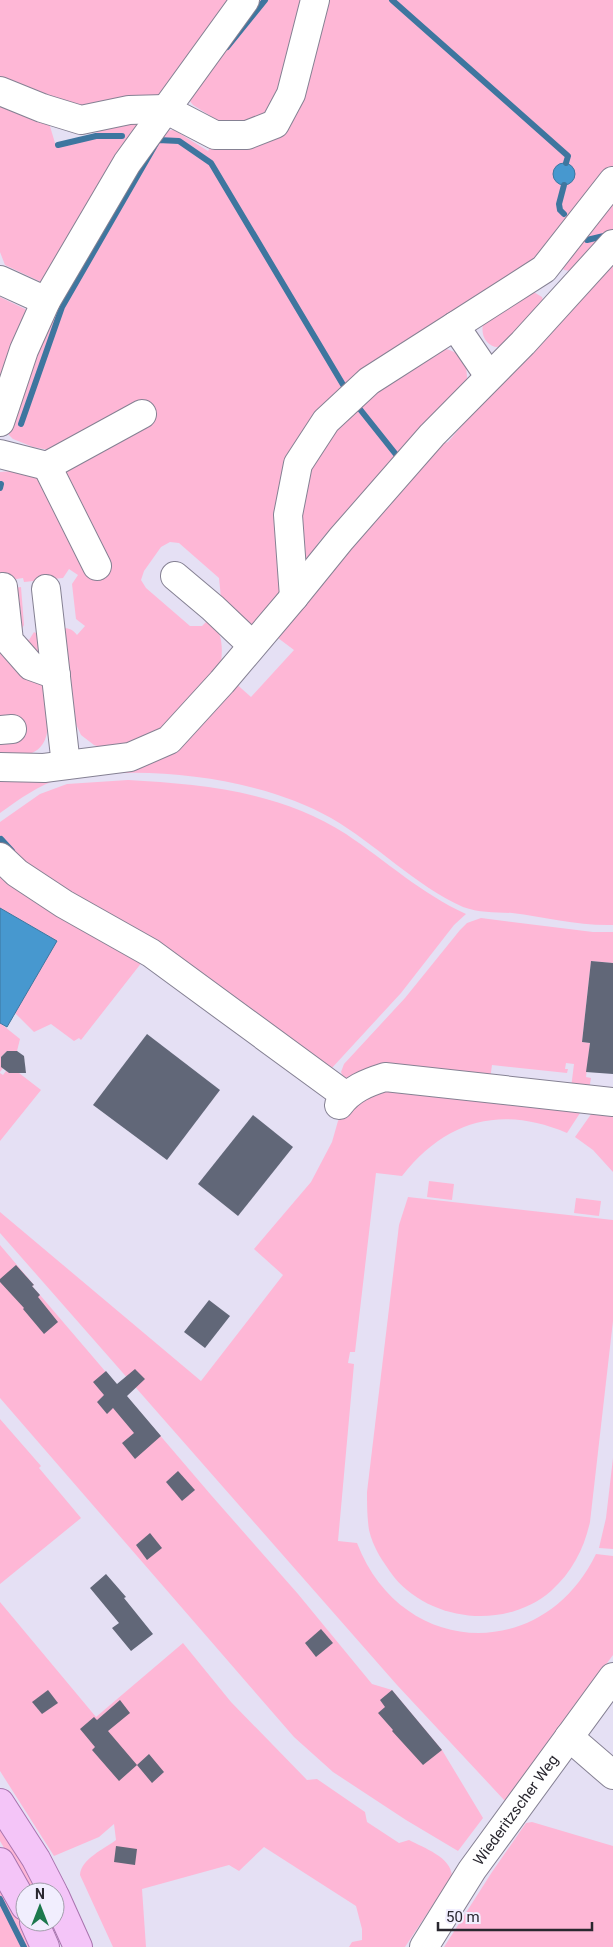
<svg xmlns="http://www.w3.org/2000/svg" width="613" height="1947" viewBox="0 0 613 1947" font-family="Roboto,sans-serif">
	<style>
		.green { fill: #feb7d6 }
		.water { fill: #4798cf; stroke: #3e769f }
		.lines { fill: none; stroke-linecap: round; stroke-linejoin: round }
		.stream { stroke: #3e769f; stroke-width: 6 }
		.building { fill: #616778 }
		.minor-casing { stroke: #858193; stroke-width: 30 }
		.major-casing { stroke: #a874ae; stroke-width: 30 }
		.minor { stroke: #fff; stroke-width: 28 }
		.major { stroke: #f4c5f8; stroke-width: 28 }
		.labels { text-anchor: middle; dominant-baseline: central; stroke-width: 5; stroke-linejoin: round; paint-order: stroke }
		.street-label { font-size: 15px; fill: #29272f; stroke: #f1eefe }
	</style>
	<rect width="100%" height="100%" fill="#e5e0f4"/>
	<g class="green">
		<path d="M0,0h238l-79,104 -72,7 -87,-32z"/>
		<path d="M254,0h53l-32,107 -21,15 -29,3 -32,-20 -4,-5z"/>
		<path d="M323,0h290v167l-68,85 -231,170 -31,170 -30,37 -32,-31 -2,-20 -40,-35 -9,-1 -9,5 -17,24 -3,9 5,8 44,38h12l8,-8c12,14 13,27 11,45l-59,71 -51,17 -17,-6 -13,-10 -7,-15 -13,-91c7,-2 12,1 16,6l8,-9 -9,-7 -4,-35 6,-9 -9,-6 -6,9 -39,4 -1,-4 -13,2 -10,5v-113l13,-1 30,9 11,-29 -21,-4 -20,-8 -5,-5 -1,-16 32,-85 123,-202 12,-1 34,21 8,-11 47,-4z"/>
		<path d="M0,103l49,20 6,20c14,6 42,-12 56,-17 13,-5 28,-6 42,-10l-104,165 -8,1 -36,-17 -5,-13z"/>
		<path d="M613,192v41l-42,38 -7,-1 -3,-6z"/>
		<path d="M613,259v666c-34,1 -68,-8 -101,-12 -17,-1 -33,0 -49,-6 -47,-21 -87,-63 -132,-89 -64,-37 -166,-51 -239,-43 -9,1 -20,0 -30,3 -24,7 -42,21 -62,35v-35l109,-10 124,-87 18,16 43,-47 -20,-15 77,-85 -1,-3 92,-103 6,-2 78,-92 7,-4h7l5,-7 3,-12z"/>
		<path d="M532,291l10,6 2,7c-8,7 -18,14 -24,21 -8,9 -18,32 -33,17 -5,-6 -5,-12 -4,-19z"/>
		<path d="M0,297l25,12 3,7 -28,90z"/>
		<path d="M437,348c26,1 33,17 29,41l-134,142c-14,6 -21,24 -25,38l-11,-14 9,-83 49,-69z"/>
		<path d="M21,587l3,38 -5,9 10,6 5,-8 8,5 5,28c-26,-17 -33,-21 -36,-53l6,3 4,-6 -6,-4 -1,-17z"/>
		<path d="M0,643c12,12 39,32 46,46 3,6 2,16 2,23 2,41 -13,42 -48,50z"/>
		<path d="M128,780c75,4 154,12 218,54 40,27 76,60 120,80l-12,11 -53,68 -70,76 -331,-221v-26l40,-28 27,-10z"/>
		<path d="M0,867l146,90 -65,83 -2,-2 -5,3 -23,-17 -17,8 -19,-19 42,-72 -57,-33z"/>
		<path d="M481,918l112,14h20v31l-22,-2 -9,81 8,1 -4,34 5,1 -2,12 -18,-2 3,-24 -8,-1 -1,6h3l-1,4 -75,-8 -2,14h-143l-4,-2 -2,-5 3,-8 61,-66 55,-68 7,-7z"/>
		<path d="M0,1023l20,16 -3,12h-10l-6,6v10l2,1 -3,4z"/>
		<path d="M6,1071l3,2h10l22,17 -41,51v-68l3,2z"/>
		<path d="M378,1087l204,23 -15,23c-66,-28 -121,-13 -165,43l-26,-3 -21,179h-5l-2,11 6,1 -16,177 19,2c44,115 186,121 239,11l17,2v99l-108,146 -108,-116 -397,-452v-21l201,169 82,-106 -29,-26 57,-67 21,-40 6,-21 8,-12z"/>
		<path d="M594,1110h19v62l-20,-22 -18,-13z"/>
		<path d="M429,1181l25,3 -2,16 -25,-3z"/>
		<path d="M408,1197l205,23v101l-23,201c-6,27 -18,50 -39,69 -45,39 -120,31 -157,-14 -11,-15 -21,-29 -25,-47 -2,-13 -2,-25 -2,-38l32,-267z"/>
		<path d="M576,1198l25,3 -2,15 -25,-3z"/>
		<path d="M0,1245l34,40 -2,1 8,9 171,200 87,99 74,90 20,6 50,60 41,68 -25,33 -52,-31 -73,-48 -39,-35 -294,-339z"/>
		<path d="M0,1419l41,47 -2,2 42,50 -81,66z"/>
		<path d="M613,1458v91l-14,-1 7,-30z"/>
		<path d="M0,1602l96,115 87,-74 48,59 76,78 10,-1 48,33 2,10 32,21 10,-3c15,8 42,17 43,36l-47,71h-56l3,-5 10,-2v-11l-6,-23 -92,-59 -25,24 -10,-6 -87,24 4,58h-33l-33,-72c1,-16 24,-26 36,-35l-2,-16 -15,13 -45,19 -54,-85z"/>
		<path d="M532,1822l81,24v101h-169l48,-75 34,-49z"/>
		<path d="M0,1827l39,65h-9l-30,-51z"/>
		<path d="M0,1883l33,64h-33z"/>
	</g>
	<g class="water">
		<circle cx="564" cy="174" r="11"/>
		<path d="M0,908l57,33 -50,86 -7,-4z"/>
	</g>
	<g class="lines">
		<g class="stream">
			<path d="M392,0l176,156 -2,7"/>
			<path d="M227,47l38,-47"/>
			<path d="M58,145l38,-9h26"/>
			<path d="M564,185l-5,19 1,6 4,4"/>
			<path d="M587,240l21,-5"/>
			<path d="M355,403l43,54"/>
			<path d="M21,424l41,-117 96,-167 21,1 32,22 134,225"/>
			<path d="M0,488l1,-4"/>
			<path d="M1,839l11,12"/>
			<path d="M0,1899l24,48"/>
		</g>
	</g>
	<g class="building">
		<path d="M591,961l22,2v111l-27,-2 4,-29 -8,-1z"/>
		<path d="M147,1034l73,56 -53,70 -74,-55z"/>
		<path d="M7,1051h10l7,5 2,17h-17l-8,-6v-10z"/>
		<path d="M253,1115l40,32 -55,69 -40,-32z"/>
		<path d="M16,1265l18,20 -2,1 8,9 -2,2 20,25 -14,12 -21,-25 1,-1 -24,-26v-3z"/>
		<path d="M209,1300l21,16 -25,32 -21,-16z"/>
		<path d="M135,1369l10,10 -18,17 34,40 -26,23 -13,-16 12,-10 -21,-25 -6,6 -10,-12 7,-7 -11,-13 13,-11 11,13z"/>
		<path d="M178,1471l17,19 -13,11 -16,-19z"/>
		<path d="M150,1533l12,15 -15,12 -11,-15z"/>
		<path d="M106,1574l20,23 -2,1 29,36 -22,17 -19,-23 7,-5 -29,-35z"/>
		<path d="M321,1629l12,14 -17,14 -11,-14z"/>
		<path d="M48,1690l10,13 -16,11 -10,-12z"/>
		<path d="M392,1690l50,60 -19,15 -31,-34 1,-1 -15,-17 7,-6 -5,-7z"/>
		<path d="M120,1700l10,13 -22,18 29,34 12,-11 15,18 -12,11 -15,-18 -18,16 -27,-31 3,-3 -15,-18 14,-12 3,3z"/>
		<path d="M116,1846l21,3 -2,16 -21,-3z"/>
	</g>
	<g class="lines">
		<g class="minor-casing">
			<g id="minor">
				<path d="M0,91l42,17 39,12 48,-10 36,-1 50,26h32l28,-11 16,-30 24,-94"/>
				<path d="M0,280l46,21"/>
				<path d="M455,326l34,50"/>
				<path d="M0,422l24,-72 22,-49 81,-138 118,-163"/>
				<path d="M0,454l47,12 95,-52"/>
				<path d="M47,466l50,100"/>
				<path d="M175,576l38,32 39,37"/>
				<path d="M3,587l6,54 22,25 25,9"/>
				<path d="M46,589l20,176"/>
				<path d="M294,597l-6,-82 10,-51 28,-43 43,-40 175,-112 69,-88"/>
				<path d="M0,730l12,-1"/>
				<path d="M0,767l44,1 86,-11 39,-17 53,-58 72,-85 47,-58 91,-104 91,-92 90,-99"/>
				<path d="M0,857l17,16 47,31 87,49 195,143"/>
				<path d="M339,1105c12,-16 27,-22 46,-28l228,25"/>
				<path d="M569,1737l44,38"/>
				<path id="s1" d="M424,1947l48,-77 141,-193"/>
			</g>
		</g>
		<g class="major-casing">
			<g id="major">
				<path d="M0,1803l36,56 17,33"/>
				<path d="M0,1862l25,44"/>
				<path d="M55,1896l23,51"/>
				<path d="M34,1922l11,25"/>
			</g>
		</g>
		<use href="#minor" class="minor"/>
		<use href="#major" class="major"/>
	</g>
	<g class="labels">
		<g class="street-label">
			<text stroke="none"><textPath href="#s1" startOffset="165">Wiederitzscher Weg</textPath></text>
		</g>
	</g>
	<g transform="translate(40 1907)"><circle r="24" fill="#f1eefe" stroke="#a19eab"/>
	<path d="M0-4L9 19L0 12L-9 19Z" fill="#1c784d"/>
	<text y="-8" font-size="14" font-weight="bold" text-anchor="middle" fill="#29272f">N</text>
	</g>
	<path d="M438 1922v8h154v-8" fill="none" stroke="#29272f" stroke-width="2.5"/>
	<text x="446" y="1922" font-size="15" fill="#29272f" stroke="#f1eefe" stroke-width="4" paint-order="stroke">50 m</text>
</svg>
